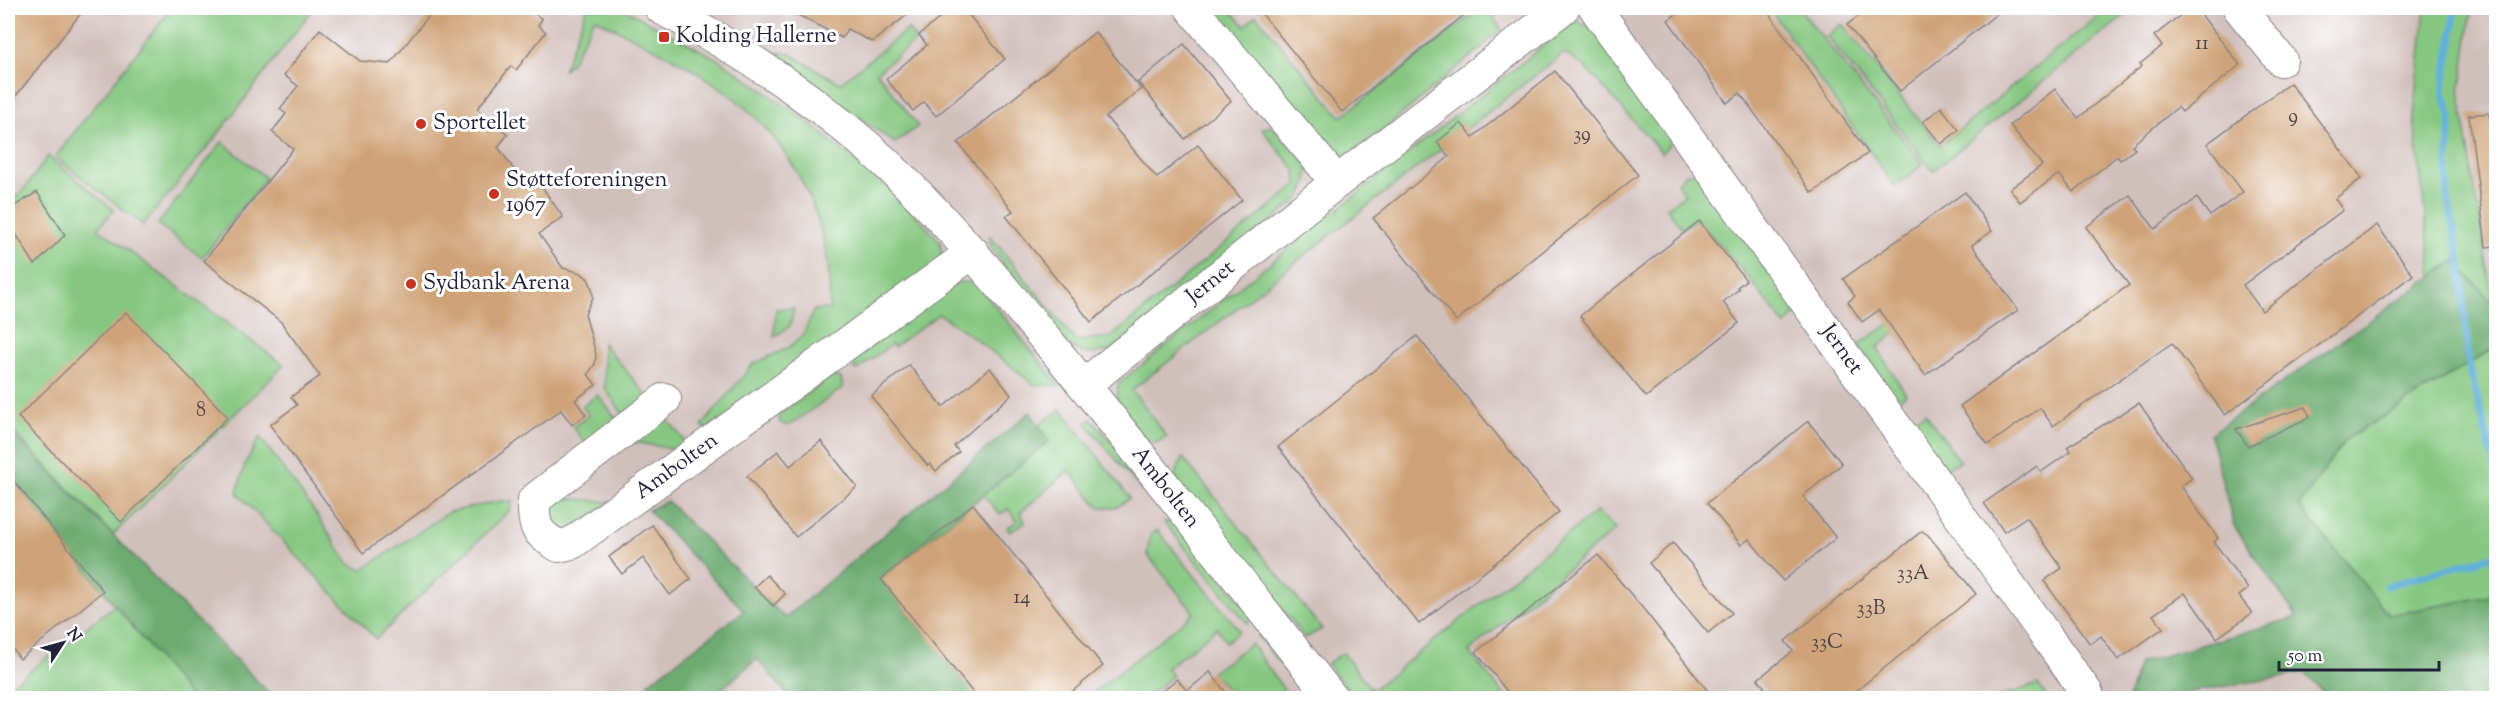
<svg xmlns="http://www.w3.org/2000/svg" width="2504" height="706" viewBox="0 0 2504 706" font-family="'Sorts Mill Goudy',serif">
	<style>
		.industrial { fill: #d0c0bc }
		.green { fill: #86c881; stroke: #54755e; stroke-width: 1.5 }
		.forest { fill: #6cac6f; stroke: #476755; stroke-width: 1.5 }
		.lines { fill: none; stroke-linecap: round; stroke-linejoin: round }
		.stream { stroke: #60b0da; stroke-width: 7 }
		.building { fill: #cfa377 }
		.minor-casing { stroke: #888484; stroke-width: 34 }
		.minor { stroke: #fff; stroke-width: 32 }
		.poi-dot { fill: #c8321e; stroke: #fff; stroke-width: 2 }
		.labels { text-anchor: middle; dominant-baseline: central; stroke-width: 6; stroke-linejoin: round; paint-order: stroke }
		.number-label { font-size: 20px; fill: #4d424a }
		.poi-label { font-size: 22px; fill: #22223b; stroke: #fff; text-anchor: start }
		.street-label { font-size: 22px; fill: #22223b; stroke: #fff }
	</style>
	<rect width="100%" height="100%" fill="#fff"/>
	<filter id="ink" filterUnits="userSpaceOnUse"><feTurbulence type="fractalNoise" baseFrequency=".0167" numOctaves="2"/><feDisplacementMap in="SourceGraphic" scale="12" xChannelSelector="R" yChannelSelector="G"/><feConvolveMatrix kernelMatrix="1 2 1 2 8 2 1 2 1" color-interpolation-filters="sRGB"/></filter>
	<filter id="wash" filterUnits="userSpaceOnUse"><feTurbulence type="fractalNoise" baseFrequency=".008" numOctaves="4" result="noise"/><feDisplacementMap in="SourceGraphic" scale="24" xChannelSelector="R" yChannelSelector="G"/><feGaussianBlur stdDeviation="1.35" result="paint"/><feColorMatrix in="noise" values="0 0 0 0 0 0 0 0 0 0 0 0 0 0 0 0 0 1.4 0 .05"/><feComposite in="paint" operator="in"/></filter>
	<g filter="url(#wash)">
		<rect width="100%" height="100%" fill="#eee7cc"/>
		<g class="industrial">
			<path d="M8,8h2488v299l-41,-46 -221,265 64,91 -159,46 -11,35h-2120z"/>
			<path d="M2306,673l21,25h-173z"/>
		</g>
		<g class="green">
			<path d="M172,8l141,1 -98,129 -72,87 -88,-68z"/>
			<path d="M587,8h35l99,53 82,57 94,77 43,46 2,13 -8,13 -225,164 -7,-5 51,-62 35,-16 15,-13 11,-25 16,-1c-1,-15 0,-31 -2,-46 -11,-74 -51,-137 -113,-179 -35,-25 -81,-45 -120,-66l-24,44 -8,9z"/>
			<path d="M1204,8h24l17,18 11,-11 85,102 140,-109h5l16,22 -144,121 -13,4 -16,-6z"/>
			<path d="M1769,8h30l124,156 -28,23z"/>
			<path d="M2108,8h26l-201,163 -106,-135 15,-12 98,122z"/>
			<path d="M2425,8h47l-12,86 33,210 -38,-43 -23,15 -18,-158z"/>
			<path d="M1576,20l20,11 77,108 -11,14 -76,-85 -22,-15 -432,337 35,47 -11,6 -11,-3 -28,-38 1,-18z"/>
			<path d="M908,29l8,11 -39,32 41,54 -23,17 -112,-80 -5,-11 12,2 50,29z"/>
			<path d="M1271,126l37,39 -1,17 -7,16 -189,152c-22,6 -28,6 -46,-8l-74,-94 -1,-12 86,105 35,-4 186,-152 -1,-14 -34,-42z"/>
			<path d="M222,142l44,36 -64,80 -44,-34z"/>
			<path d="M48,156l66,54 -16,18 186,137 -171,170 -105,-109v-222l17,-16z"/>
			<path d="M1688,173h13l98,138 -14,14 -37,-48 -51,-58 -15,10 -15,-21 18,-14 -8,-11z"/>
			<path d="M959,282h13l7,4 81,100 -25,-1 -58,-45 -38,-26 -45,33 -2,-3 -35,26 -2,-1 -1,-10z"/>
			<path d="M1931,296l4,5 -58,47 29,46 -9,7 -39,-56z"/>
			<path d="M794,308l-4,18 -16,11 2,-28z"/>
			<path d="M603,343l46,55 -25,18 -19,-28z"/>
			<path d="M2496,347v248l-107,20 -90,-109 46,-66z"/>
			<path d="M831,376l10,2 2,10 -55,38 -8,-3 -1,-8z"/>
			<path d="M598,395l21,27 -33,22 -13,-17 16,-11 -6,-10z"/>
			<path d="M1061,409l69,89 -14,10 -17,-1 -30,-37 -49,43 5,9 -15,10 -3,-4 10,-7 -8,-12 -9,5 -17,-19 65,-54 -9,-16z"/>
			<path d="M1925,413l35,48 -15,8 -34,-46z"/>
			<path d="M665,417l17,20 5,12 -3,2 -55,-10z"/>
			<path d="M1092,419l52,61 -2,11 -56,-68z"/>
			<path d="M260,437l52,71 36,55 14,7 87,-58 51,-11h12l-2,9 -134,129 -139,-146 8,-29z"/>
			<path d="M1183,458l139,171 -17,9 -131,-162z"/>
			<path d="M552,497l58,5 -38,28 -24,4 -4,-24z"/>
			<path d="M1597,511l18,19 -146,121 37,47h-151l-28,-34 16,-11 29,37z"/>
			<path d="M1176,521l75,94 -3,9 -84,-102z"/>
			<path d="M1157,530l83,101 -14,11 -9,-14 -50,40 6,8 -28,22h-58l107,-85 -47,-59 3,-18z"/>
			<path d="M115,605l73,89 1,4h-34l-2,-2 -3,2h-75l-9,-10 -15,10h-43v-10z"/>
			<path d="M1266,634l51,64h-10l-49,-62z"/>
			<path d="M1251,644l39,54h-56l-22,-26z"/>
			<path d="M2038,684l9,14h-49z"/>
		</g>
		<g class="forest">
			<path d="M2455,260l41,47v40l-151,93 -46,66 90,109 107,-20v103h-169l-21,-25 -152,25h-26l11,-35 158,-46 -63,-91 -24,-92z"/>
			<path d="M1030,412l19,29 -168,138 97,119h-188l-33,-39 -46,39h-49l-14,-15 96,-72 -96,-101 19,-9 118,117z"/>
			<path d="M8,429l266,269h-85l-1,-4 -176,-214 -4,3z"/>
		</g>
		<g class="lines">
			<g class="stream">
				<path d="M2455,8l-3,35 -8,41v10l7,24 -4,57 1,25 13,64 8,102 27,104"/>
				<path d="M2386,586l110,-31"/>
			</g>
		</g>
		<g id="blocks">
			<g class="building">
				<path d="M8,8h77l-77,98z"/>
				<path d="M435,8h92l15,11 -4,6 8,7 -30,38 -5,-4 -34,43 31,25 -10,13 29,41 11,-7 25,36 -24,17 24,34 18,5 7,6 4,9 1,9 -8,17 11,40 -1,10 -7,10 8,11 -21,15 11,15 -14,10 -11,-15 -198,143 -93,-128 27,-20 -6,-8 29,-21 -39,-54 -77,-61 89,-112 -21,-17 14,-18 -6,-5 18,-23 -14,-11 36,-46 40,32 30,3z"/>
				<path d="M785,8h131l-44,34 -25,-13 -5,9z"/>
				<path d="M952,8h11l42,51 -69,57 -12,-14 -11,9 -27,-32 41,-34 -8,-10z"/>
				<path d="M1257,8h216l-131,104z"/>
				<path d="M1685,8h80l103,145 -56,40 -72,-100 -13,10 -59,-83z"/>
				<path d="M1869,8h135l-104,83 -53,-66z"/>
				<path d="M2190,8h6l44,57 -58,47 -4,-5 -46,38 3,4 -15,11 -3,-4 -44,36 -14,-18 -39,28 -10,-13 32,-24 -32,-40 45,-36 23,29 64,-52 -2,-2 22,-18 -8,-10z"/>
				<path d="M1095,32l46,57 -35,28 51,61 41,-33 44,55 -151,122 -85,-106 7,-5 -55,-68z"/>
				<path d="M1184,44l47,57 -46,38 -47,-57z"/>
				<path d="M1555,71l83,104 -182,146 -83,-103 76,-61 -12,-15 24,-19 12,14z"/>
				<path d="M2290,83l72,95 -27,21 8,11 -100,75 19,26 115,-86 36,50 -188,140 -53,-72 -119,83 -13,-18 -52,37 -28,-39 169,-121 -43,-58 44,-32 25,34 42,-31 13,18 33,-24 -36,-48z"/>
				<path d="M1941,107l18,23 -18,14 -18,-22z"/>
				<path d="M2489,113l7,57v76l-10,1 -17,-132z"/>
				<path d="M37,192l28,43 -30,30 -27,-44v-11z"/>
				<path d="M1965,192l27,39 -20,14 46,65 -93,65 -46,-65 -17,12 -14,-20 7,-6 -12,-17z"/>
				<path d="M1699,221l47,59 -9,7 2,2 -16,13 16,21 -93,74 -66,-81z"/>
				<path d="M126,312l102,105 -107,105 -103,-105z"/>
				<path d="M1417,336l142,176 -140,112 -141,-177z"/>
				<path d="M909,365l34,42 47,-39 21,27 -57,51 5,6 -23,19 -6,-7 -2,2 -57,-70z"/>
				<path d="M2139,403l53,75 -11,8 37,52 -4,4 34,47 -9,7 13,17 -35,25 -32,-45 -32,22 10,13 -45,32 -17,-24 -11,8 -46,-63 18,-13 -36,-51 -22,15 -20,-29 53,-37 4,6 30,-21 -4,-4z"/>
				<path d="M2306,407l4,10 -62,29 -12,-17z"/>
				<path d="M1808,421l34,43 -39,32 33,42 -53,43 -34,-42 -8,6 -34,-42z"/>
				<path d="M821,441l36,46 -61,50 -49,-61 31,-25 12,15z"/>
				<path d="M8,474l95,117 -83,68 -12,-16z"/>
				<path d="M973,504l130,162 -40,33h-85l-97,-120z"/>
				<path d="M652,525l39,54 -21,16 -27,-37 -21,16 -13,-17z"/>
				<path d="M1922,531l6,4 48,59 -130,105h-73l-15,-20 35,-28 -8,-10z"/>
				<path d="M1673,543l59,70 -24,20 -59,-70z"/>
				<path d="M1598,555l47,56 69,88h-201l-37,-47z"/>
				<path d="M767,575l18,19 -12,12 -19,-19z"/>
				<path d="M1210,672l21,27h-79l25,-20 10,12z"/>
			</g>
		</g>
	</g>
	<g filter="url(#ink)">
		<use href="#blocks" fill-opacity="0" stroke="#888484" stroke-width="1.5"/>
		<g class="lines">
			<g class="minor-casing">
				<g id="minor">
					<path d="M661,8c73,38 144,84 206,138 68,60 125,129 182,197 97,116 189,237 283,355"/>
					<path d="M1191,8l146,174"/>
					<path d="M1595,8l492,685"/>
					<path d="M2239,8l42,52"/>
					<path d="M1084,385l253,-203 226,-174"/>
					<path d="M665,399l-131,101c-1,26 2,34 25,46l13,-3 401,-291"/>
				</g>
			</g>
			<use href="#minor" class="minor"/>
		</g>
	</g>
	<g class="poi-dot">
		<rect x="658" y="31" width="12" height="12" rx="3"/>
		<circle cx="421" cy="124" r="6"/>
		<circle cx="494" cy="194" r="6"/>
		<circle cx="411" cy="284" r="6"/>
	</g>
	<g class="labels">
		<g class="number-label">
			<text x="2202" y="44">11</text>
			<text x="2293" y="117">9</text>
			<text x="1582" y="135">39</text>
			<text x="201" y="411">8</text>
			<text x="1913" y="574">33A</text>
			<text x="1022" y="598">14</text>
			<text x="1871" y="609">33B</text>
			<text x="1827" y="643">33C</text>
		</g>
		<g class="poi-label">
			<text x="676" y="37">Kolding Hallerne</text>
			<text x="433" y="124">Sportellet</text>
			<text x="506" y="181">Støtteforeningen<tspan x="506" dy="25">1967</tspan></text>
			<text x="423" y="284">Sydbank Arena</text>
		</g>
		<g class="street-label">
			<text transform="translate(1211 283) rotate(-39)">Jernet</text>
			<text transform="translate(1841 350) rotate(54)">Jernet</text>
			<text transform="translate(677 467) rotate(-36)">Ambolten</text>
			<text transform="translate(1165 488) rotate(52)">Ambolten</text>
		</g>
	</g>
	<rect width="2504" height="706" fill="none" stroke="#fff" stroke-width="30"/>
	<g transform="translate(63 643) rotate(54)" stroke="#ffffff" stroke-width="4.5" paint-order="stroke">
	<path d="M0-4.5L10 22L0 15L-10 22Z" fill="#22223b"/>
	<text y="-9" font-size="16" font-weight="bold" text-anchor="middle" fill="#22223b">N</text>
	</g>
	<path d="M2279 661v9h160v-9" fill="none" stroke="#22223b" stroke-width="3"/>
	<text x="2288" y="661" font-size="18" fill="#22223b" stroke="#ffffff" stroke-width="4.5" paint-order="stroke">50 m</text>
</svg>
